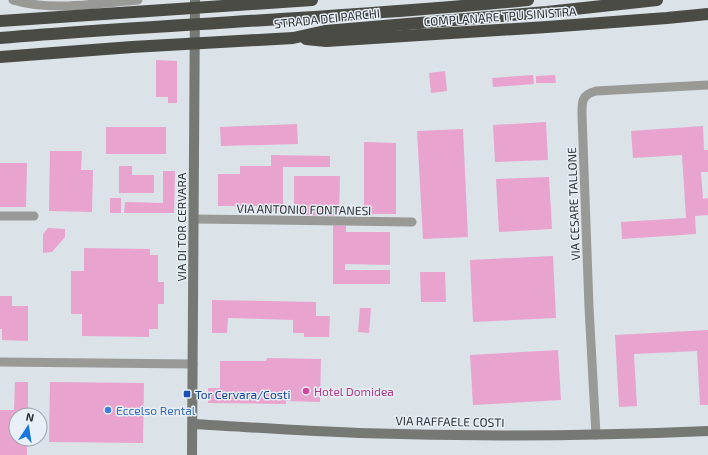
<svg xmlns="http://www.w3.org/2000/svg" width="708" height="455" viewBox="0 0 708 455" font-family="'Exo 2',sans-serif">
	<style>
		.building { fill: #e8a4cf }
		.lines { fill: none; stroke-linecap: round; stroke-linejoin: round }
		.street { stroke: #999a96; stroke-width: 9 }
		.secondary { stroke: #767873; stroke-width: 10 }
		.highway { stroke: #494b44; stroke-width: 12 }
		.hotel-dot { fill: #d1479c; stroke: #e8eff6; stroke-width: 1.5 }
		.transit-dot { fill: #1a4fb4; stroke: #e8eff6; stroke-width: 1.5 }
		.shop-dot { fill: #3f7fe0; stroke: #e8eff6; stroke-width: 1.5 }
		.labels { text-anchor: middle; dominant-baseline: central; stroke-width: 3; stroke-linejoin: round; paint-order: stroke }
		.street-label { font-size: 12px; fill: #2d3032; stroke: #e8eff6 }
		.hotel-label { font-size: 12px; fill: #b23c85; stroke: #e8eff6; text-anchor: start }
		.transit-label { font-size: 12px; fill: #164399; stroke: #e8eff6; text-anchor: start }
		.shop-label { font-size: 12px; fill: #366cbe; stroke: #e8eff6; text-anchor: start }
	</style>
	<rect width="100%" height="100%" fill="#dbe2e8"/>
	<g class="building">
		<path d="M156,60l21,1v42h-9v-6h-12z"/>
		<path d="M445,71l2,20 -16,2 -2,-20z"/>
		<path d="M533,75l1,9 -41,3 -1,-9z"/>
		<path d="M555,75l1,8h-20v-7z"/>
		<path d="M546,122l2,38 -53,2 -2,-37z"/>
		<path d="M297,124l1,20 -77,2 -1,-19z"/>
		<path d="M703,126l1,24h4v22h-7l2,27 5,-1v17l-13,1 1,18 -74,5 -1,-17 65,-4 -4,-63 -49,3 -2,-27z"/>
		<rect x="106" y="127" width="60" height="27"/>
		<path d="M463,129l5,108 -45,2 -6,-108z"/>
		<path d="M364,142l32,1v71h-24v2h-8z"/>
		<path d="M50,151h32l-1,19h12l-1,42 -43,-1z"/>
		<path d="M271,155l59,1v11h-47v44h-26v-5h-39v-32h22v-8h31z"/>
		<path d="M0,163h27l-1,44h-26z"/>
		<path d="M119,166h13v9h22v18h-35z"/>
		<path d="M163,171h12l-1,42h-50l1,-11 38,1z"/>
		<path d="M294,176h46l-1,40 -45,-1z"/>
		<path d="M549,177l3,52 -53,3 -3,-53z"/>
		<rect x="110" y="198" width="11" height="15"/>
		<path d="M333,225l13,1v6h44v33l-45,-1v6h45v14h-57z"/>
		<path d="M48,228l17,1v8l-13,15 -9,1v-19z"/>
		<path d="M84,248l66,1v6h8v27h6v22h-6v25h-9v8l-67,-1v-22h-11v-43h13z"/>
		<path d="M553,256l3,62 -83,4 -3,-62z"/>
		<path d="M420,272h25l1,30h-25z"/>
		<path d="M0,296h12v10h16v35l-26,-1v-11h-2z"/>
		<path d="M212,300l104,2v14h14l-1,21h-25v-4h-11v-13l-65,-2 -1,15h-15z"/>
		<path d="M360,308h11l-2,25 -11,-1z"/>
		<path d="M708,330v75h-8l-3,-54 -63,3 3,52 -18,1 -4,-72z"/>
		<path d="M558,350l3,50 -88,5 -3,-50z"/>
		<path d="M267,358l54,1 -1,43 -34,-1v3l-78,-1v-15h12v-27h46z"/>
		<path d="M15,382h13v33h-12v24h11v16h-27v-45h14z"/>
		<path d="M50,382l94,1 -1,60 -94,-1z"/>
	</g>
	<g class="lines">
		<g class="street">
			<path d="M13,0c39,12 85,3 125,0"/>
			<path d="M0,216h34"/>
			<path d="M194,219l218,3"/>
			<path d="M0,362l193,2"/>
			<path d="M596,435l-7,-128 -7,-192c0,-13 -1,-20 14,-24l112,-6"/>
		</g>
		<g class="secondary">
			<path d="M193,424c55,3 111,7 166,9 116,4 233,3 349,-2"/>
			<path d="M192,455l3,-455"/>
		</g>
		<g class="highway">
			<path d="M0,21l312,-21"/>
			<path d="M0,38c176,-15 352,-20 528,-38"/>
			<path d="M306,39l20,2 221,-14 120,-9 41,-4"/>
			<path d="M0,57l132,-10 161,-9 32,-7 222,-19 110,-12"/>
		</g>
	</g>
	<circle class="hotel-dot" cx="306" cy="391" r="4"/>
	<rect class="transit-dot" x="183" y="390" width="8" height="8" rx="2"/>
	<circle class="shop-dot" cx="108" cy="410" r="4"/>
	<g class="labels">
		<g class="street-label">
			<text transform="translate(500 16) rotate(-4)">COMPLANARE TPU SINISTRA</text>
			<text transform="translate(327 18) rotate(-6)">STRADA DEI PARCHI</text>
			<text transform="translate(573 204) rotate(-92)">VIA CESARE TALLONE</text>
			<text transform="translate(304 209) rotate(1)">VIA ANTONIO FONTANESI</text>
			<text transform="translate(181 227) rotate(-90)">VIA DI TOR CERVARA</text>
			<text transform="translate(450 421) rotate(1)">VIA RAFFAELE COSTI</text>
		</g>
		<g class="hotel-label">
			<text x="314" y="391">Hotel Domidea</text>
		</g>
		<g class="transit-label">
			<text x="195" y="394">Tor Cervara/Costi</text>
		</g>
		<g class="shop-label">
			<text x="116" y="410">Eccelso Rental</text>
		</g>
	</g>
	<g transform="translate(28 427) rotate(12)"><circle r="19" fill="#e8eff6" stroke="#9da3a8"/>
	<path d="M0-3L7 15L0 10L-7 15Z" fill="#1776df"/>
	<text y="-6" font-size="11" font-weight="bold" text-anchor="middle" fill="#2d3032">N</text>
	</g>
</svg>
